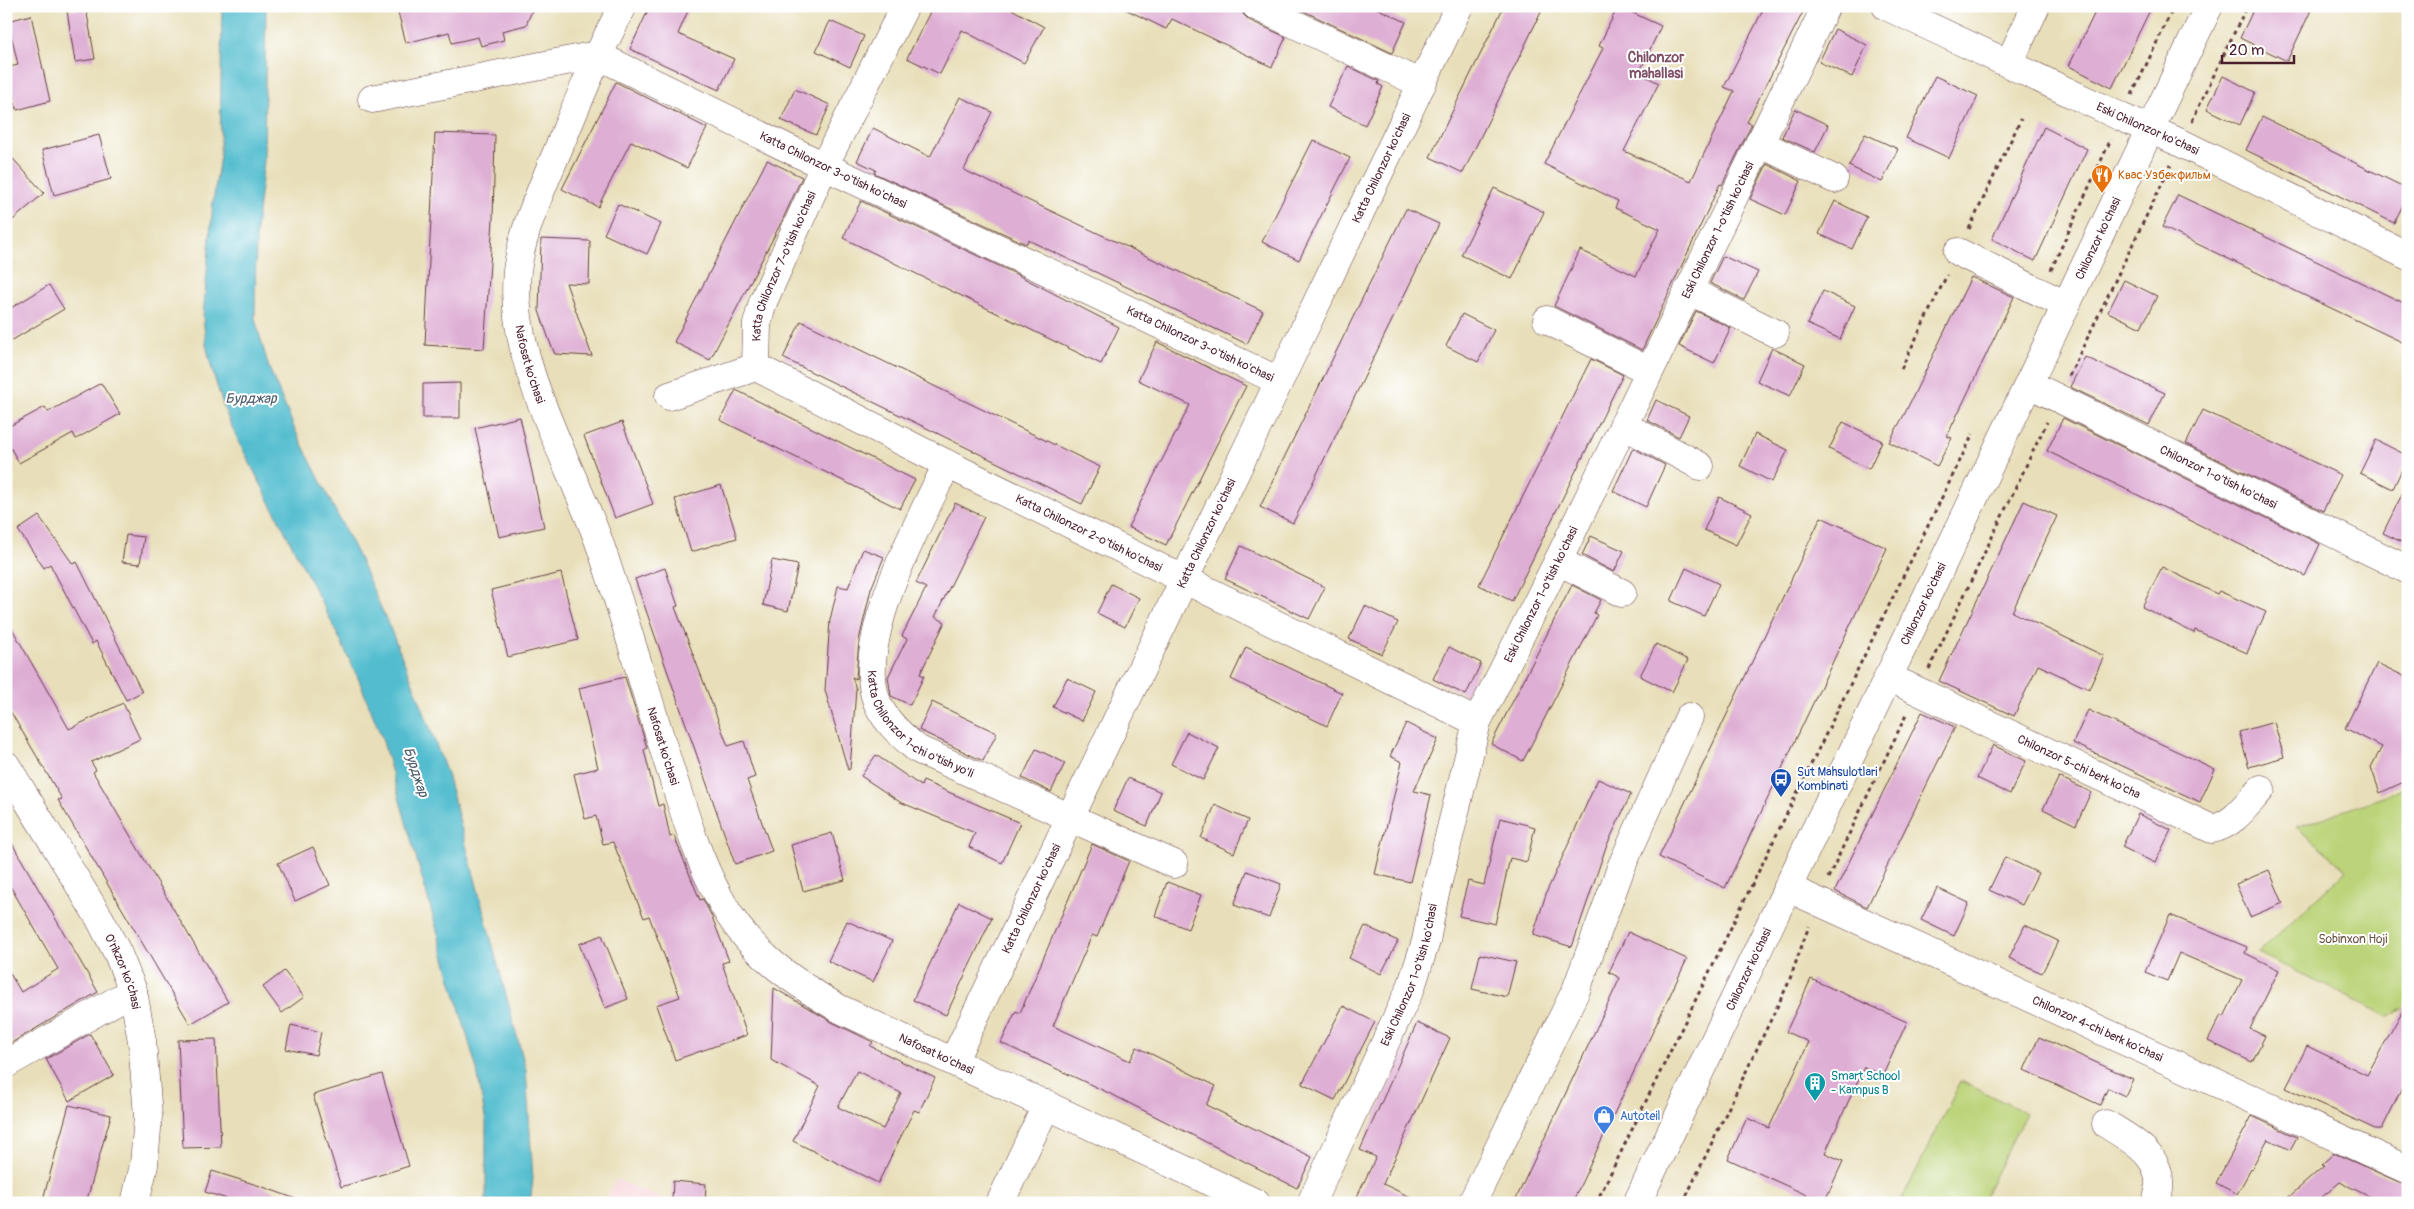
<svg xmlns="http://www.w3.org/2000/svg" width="2414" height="1209" viewBox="0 0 2414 1209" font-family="Pangolin,sans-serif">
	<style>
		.built { fill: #f7cfd4 }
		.green { fill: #bbd479; stroke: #827a52 }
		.water { fill: #53bdcf; stroke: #4e6e7d }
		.building { fill: #deaed4; fill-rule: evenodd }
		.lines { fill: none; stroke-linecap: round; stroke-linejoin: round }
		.minor-casing { stroke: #623c40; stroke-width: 29 }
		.major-casing { stroke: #623c40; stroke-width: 29 }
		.path { stroke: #623c40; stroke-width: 3; stroke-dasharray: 4 4; stroke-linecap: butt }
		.minor { stroke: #fff; stroke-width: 28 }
		.major { stroke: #fff; stroke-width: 28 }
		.labels { text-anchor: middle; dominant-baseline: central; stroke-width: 4; stroke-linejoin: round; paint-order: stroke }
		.street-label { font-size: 12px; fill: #4a1f2b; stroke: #fff }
		.food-label { font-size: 12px; fill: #c56008; stroke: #fff; text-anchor: start }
		.transit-label { font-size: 12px; fill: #164399; stroke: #fff; text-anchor: start }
		.park-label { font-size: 12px; fill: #6c5542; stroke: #fff }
		.culture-label { font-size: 12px; fill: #0d838f; stroke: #fff; text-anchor: start }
		.shop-label { font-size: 12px; fill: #366cbe; stroke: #fff; text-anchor: start }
		.neighbourhood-label { font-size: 14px; font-weight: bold; fill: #7e5166; stroke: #fff }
		.water-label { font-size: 14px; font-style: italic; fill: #4e5e6d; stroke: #fff }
	</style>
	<rect width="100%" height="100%" fill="#fff"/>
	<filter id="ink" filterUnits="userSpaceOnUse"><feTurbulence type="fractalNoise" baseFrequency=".02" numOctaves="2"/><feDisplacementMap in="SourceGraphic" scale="10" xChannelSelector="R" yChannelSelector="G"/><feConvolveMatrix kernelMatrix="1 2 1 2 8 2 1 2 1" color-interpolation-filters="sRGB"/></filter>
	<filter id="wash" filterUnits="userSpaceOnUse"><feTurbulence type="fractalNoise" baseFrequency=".0096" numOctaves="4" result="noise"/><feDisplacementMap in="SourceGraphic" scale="20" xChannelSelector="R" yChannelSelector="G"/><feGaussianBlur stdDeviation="1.12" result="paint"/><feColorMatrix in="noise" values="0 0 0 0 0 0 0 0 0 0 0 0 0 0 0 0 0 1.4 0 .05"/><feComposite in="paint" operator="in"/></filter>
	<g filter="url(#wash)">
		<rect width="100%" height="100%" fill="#e8dfba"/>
		<path class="built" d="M616,1179l55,24h-66z"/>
		<g class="green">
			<path d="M2408,785v227l-6,-3 -13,8 -131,-64 89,-83 -51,-43 87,-30z"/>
			<path d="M1961,1081l65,32 -45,90h-81z"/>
		</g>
		<path class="water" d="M222,6h44l-2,155 -8,68 -1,90 14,49 27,64 64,128 30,68 28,68 29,78 79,296 7,109 -3,24h-44v-80l-9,-53 -95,-332 -23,-58 -26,-55 -98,-191 -10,-23 -13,-41 -6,-26 -3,-27 10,-115 7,-46z"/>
		<g id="blocks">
			<g class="building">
				<path d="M421,6h113l-8,19 -24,6 2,9 -23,6 -3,-9 -26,6 -3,-11 -43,11 -8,-31z"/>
				<path d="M650,6h40l-12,28 56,25 -15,31 -89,-41z"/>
				<path d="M933,6h73l38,21 -20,36 -62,-33 -22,44 -33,-16z"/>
				<path d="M1119,6h122l2,8 6,6 37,17 -14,30 -100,-48 -6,10z"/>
				<path d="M1293,6h79l34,16 -14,31z"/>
				<path d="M1504,6h40l-81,167 -33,-16z"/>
				<path d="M1618,6l43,20 -22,47 20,10 -35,68 67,30 43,-90 -10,-4 41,-81h41l-59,116 5,2 -30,61 -2,-1 -78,166 -88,-44 26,-56 56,26 24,-47 -45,-21 3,-7 -74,-37 59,-116 -4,-2z"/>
				<path d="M2098,6h54l-40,82 -43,-22z"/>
				<path d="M2255,6h58l-26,55 -47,-23z"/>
				<path d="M86,8l9,51 -20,3 -8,-51z"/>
				<path d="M31,15l19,86 -33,9 -11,-40v-2l12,-3 -10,-44z"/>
				<path d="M830,21l34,15 -14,31 -34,-16z"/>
				<path d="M1835,29l32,16 -15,32 -33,-15z"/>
				<path d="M1348,66l31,15 -1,3 5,3 -18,38 -37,-18z"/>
				<path d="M1935,76l43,20 -29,62 -43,-20z"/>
				<path d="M2223,76l32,16 -15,33 -33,-16z"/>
				<path d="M616,82l91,46 -20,40 -56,-27 -33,66 -36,-18z"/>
				<path d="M795,89l35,16 -14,30 -35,-15z"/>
				<path d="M960,97l32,15 -28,58 299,141 -16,33 -219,-104 -2,4 -152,-71 2,-3 -19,-9 16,-33 57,29z"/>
				<path d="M1795,109l33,16 -13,27 -33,-15z"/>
				<path d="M2262,117l146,72v6l-14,28 -148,-73z"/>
				<path d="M2044,127l43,22 -52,112 -43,-22z"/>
				<path d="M435,133l60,2 -2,85 -9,129 -59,-4z"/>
				<path d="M1865,134l33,15 -16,33 -33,-16z"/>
				<path d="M99,135l12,44 -57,16 -12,-45z"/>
				<path d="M1313,140l37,18 -51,102 -37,-18z"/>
				<path d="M6,151l38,42 -38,33z"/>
				<path d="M767,160l35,17 -19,42 -73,141 -36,-18z"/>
				<path d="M1767,164l34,17 -16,34 -35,-16z"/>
				<path d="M1494,188l50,24 -32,67 -51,-24z"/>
				<path d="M2178,195l230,110v40l-246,-118z"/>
				<path d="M861,201l151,71 107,55 -18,37 -258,-126z"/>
				<path d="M1835,201l32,16 -15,32 -33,-15z"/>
				<path d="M618,204l43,20 -14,30 -43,-20z"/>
				<path d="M1406,209l33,15 -146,299 -33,-16z"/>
				<path d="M541,239l49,2 -1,43 -23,-1 26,73 -37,-2 -4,-9 -12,-34z"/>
				<path d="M1723,256l35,16 -14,28 -34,-17z"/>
				<path d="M1971,277l43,20 -67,139 5,2 -15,28 -48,-24 15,-27z"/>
				<path d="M2124,280l33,16 -16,32 -33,-16z"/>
				<path d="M49,285l15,24 -58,35v-33z"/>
				<path d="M1823,291l32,15 -15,33 -33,-15z"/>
				<path d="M1696,311l35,17 -17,35 -35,-17z"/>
				<path d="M1462,314l32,16 -16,32 -32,-16z"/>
				<path d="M801,321l299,146 -18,37 -299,-146z"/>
				<path d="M1157,342l89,44 -80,159 -38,-18 62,-122 -52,-25z"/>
				<path d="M1772,348l33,16 -15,32 -33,-15z"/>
				<path d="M2085,357l80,36 -16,32 -79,-38z"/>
				<path d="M1591,359l32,16 -111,226 -33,-16z"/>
				<path d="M101,383l19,31 -44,25 -3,-6 -54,30 -13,-23v-12l39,-21 3,5z"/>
				<path d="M460,383v35h-37v-34z"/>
				<path d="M736,390l179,90 -15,29 -180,-89z"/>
				<path d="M1656,400l33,16 -10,21 -32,-17z"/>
				<path d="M2203,410l138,65 -18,36 -137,-67z"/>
				<path d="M520,417l24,110 -45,10 -24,-109z"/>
				<path d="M2063,418l257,126 -15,32 -258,-125z"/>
				<path d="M622,422l31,82 -38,14 -31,-82z"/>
				<path d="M1843,422l39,19 -13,28 -40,-20z"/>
				<path d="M1755,434l33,16 -16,32 -32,-16z"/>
				<path d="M2376,440l32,16 -15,33 -33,-16z"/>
				<path d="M1633,448l32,17 -19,42 -33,-16z"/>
				<path d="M2408,482v63l-25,-12z"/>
				<path d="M721,485l16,53 -46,14 -16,-53z"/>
				<path d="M1719,497l33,16 -16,32 -32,-15z"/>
				<path d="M2024,501l33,15 -45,96 92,44 -15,33 -51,-24 -24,51 -75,-35z"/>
				<path d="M955,503l29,14 -49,100 10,5 -25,52 4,2 -14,29 -19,-9 -3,-19 19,-38 -5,-3 24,-48 -10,-5z"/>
				<path d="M39,516l34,48 4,-2 65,130 -16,8 -30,-59 -4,3 -42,-80 -6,4 -26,-38z"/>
				<path d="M1821,517l66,31 -162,340 -66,-31z"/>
				<path d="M126,535l18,2 -4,27 -18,-2z"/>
				<path d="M1591,536l33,15 -10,21 -32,-17z"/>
				<path d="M1241,546l84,41 -16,32 -84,-40z"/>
				<path d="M863,549l21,8 -13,32 -12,51 -3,39 -4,-2 4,12 -6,80 -2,1 -23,-80 5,-70 8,-34 10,2z"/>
				<path d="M772,560l26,5 -10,46 -25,-6z"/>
				<path d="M2162,567l55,27 2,-3 47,21 -19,41 -52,-23 -1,3 -52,-26z"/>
				<path d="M665,568l13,38 -3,1 53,139 16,-5 11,36 -8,3 25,71 -37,13 -100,-285z"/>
				<path d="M1686,568l33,16 -15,32 -33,-15z"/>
				<path d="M561,573l17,67 -70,17 -17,-67z"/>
				<path d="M1111,584l28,14 -14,29 -28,-14z"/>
				<path d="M1572,585l29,15 -7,13 3,2 -74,146 -32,-17z"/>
				<path d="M1365,606l33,16 -16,32 -33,-15z"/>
				<path d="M6,618l63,111 54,-26 17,36 -49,23 5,8 -3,2 135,230 -38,22 -132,-224 4,-1 -56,-95z"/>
				<path d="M1656,644l32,16 -16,32 -32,-16z"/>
				<path d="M1246,647l96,46 -15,33 -96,-47z"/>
				<path d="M1449,647l32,16 -15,32 -33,-16z"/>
				<path d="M2377,663l31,15v102l-28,13 -9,-26 11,-20 -37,-19z"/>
				<path d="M625,677l22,71 -3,2 14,56 5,-2 7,33 4,-1 26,64 3,-1 9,18 17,44 -7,2 25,72 -72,25 -19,-55 24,-8 -31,-81 -5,2 -31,-76 -10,2 -7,-28 -11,3 -11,-45 24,-6 -19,-80z"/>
				<path d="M1067,678l29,14 -14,29 -29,-14z"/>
				<path d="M932,702l65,31 -14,28 -64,-31z"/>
				<path d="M2088,710l127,59 -15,33 -127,-59z"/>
				<path d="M1922,712l33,15 -88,180 -32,-16z"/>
				<path d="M2274,722l10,35 -35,10 -10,-35z"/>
				<path d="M1406,723l32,16 -24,52 17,4 -21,87 -35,-8 27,-112 -12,-6z"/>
				<path d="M1187,732l32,16 -16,32 -32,-16z"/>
				<path d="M1993,745l33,16 -16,33 -33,-16z"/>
				<path d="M1036,749l29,14 -14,29 -29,-14z"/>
				<path d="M876,755l45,31 2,-5 97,42 -18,40 -33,-16 6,-14 -75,-31 -39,-26z"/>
				<path d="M2059,777l32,15 -15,33 -33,-16z"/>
				<path d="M1128,778l33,14 -14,34 -34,-15z"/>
				<path d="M1598,779l33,15 -25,53 -34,100 -39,-12 14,-44z"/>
				<path d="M1215,805l33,15 -14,33 -33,-15z"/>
				<path d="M2138,814l33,16 -16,33 -33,-16z"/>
				<path d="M1500,818l35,9 -8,35 -17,-4 -15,66 -36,-8 9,-35 16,4z"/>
				<path d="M6,833l92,159 -92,54v-79l15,25 37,-23 -52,-90z"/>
				<path d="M832,833l13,47 -42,11 -12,-46z"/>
				<path d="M1092,844l37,17 -32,76 -5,-2 -39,91 77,35 7,-14 79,39 -10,19 106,52 -15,31 -184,-93 -112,-52 15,-32 4,2z"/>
				<path d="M313,847l17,38 -35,16 -17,-38z"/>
				<path d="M2005,857l33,16 -16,32 -33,-15z"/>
				<path d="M2269,870l14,33 -33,14 -14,-33z"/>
				<path d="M1247,871l34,13 -12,34 -35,-13z"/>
				<path d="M1167,882l34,13 -13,34 -33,-13z"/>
				<path d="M1937,888l32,15 -15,33 -33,-16z"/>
				<path d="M959,902l33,16 -46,97 -33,-15z"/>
				<path d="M2170,915l77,32 -2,6 34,17 -29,59 15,7 -13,26 -44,-21 13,-26 3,2 18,-37 -63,-27 -12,28 -22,-9z"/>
				<path d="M847,921l45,20 -19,41 -45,-21z"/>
				<path d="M2025,925l33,16 -16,32 -33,-15z"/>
				<path d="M1365,926l33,15 -17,33 -32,-16z"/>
				<path d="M1628,932l59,27 -115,244h-58l106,-225 -11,-6z"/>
				<path d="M602,935l26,64 -23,9 -26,-64z"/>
				<path d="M1480,954l36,8 -9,35 -35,-8z"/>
				<path d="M284,971l20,26 -22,16 -19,-26z"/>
				<path d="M1811,979l96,43 -24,53 -19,-8 -39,86 18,8 -19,42 -96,-44 19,-41 22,10 40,-86 -23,-10z"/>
				<path d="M774,988l58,34 41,20 -3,4 65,32 -16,34 -5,-2 -36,73 -85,-42 27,-55 -49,-26zM857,1071l44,22 -18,36 -45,-22z"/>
				<path d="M2408,1001v75l-26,53h-7l-89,-41 21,-42 60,29z"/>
				<path d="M1343,1006l32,16 -40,78 -33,-16z"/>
				<path d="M1417,1023l33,15 -67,146 40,19h-69l22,-46 -16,-7z"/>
				<path d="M291,1025l30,7 -5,23 -30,-6z"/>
				<path d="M90,1034l24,41 -45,26 -23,-42z"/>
				<path d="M2039,1037l94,42 -8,17 -17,-8 -8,17 -76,-35z"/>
				<path d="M216,1039l5,108 -38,1 -5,-108z"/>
				<path d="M382,1074l27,92 -68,21 -28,-92z"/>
				<path d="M69,1105l42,10 -25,88h-44z"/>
				<path d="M2252,1116l45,21 -7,13 -22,-11 -31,55 -21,-11z"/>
				<path d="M2334,1153l74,33v17h-26l-42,-21 -25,21h-33l42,-37 -3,-1z"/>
				<path d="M212,1171l48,15 39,14 -1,3h-58l-35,-11z"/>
				<path d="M673,1181l33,3 -1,19 -33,-1z"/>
			</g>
		</g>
	</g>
	<g filter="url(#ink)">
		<use href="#blocks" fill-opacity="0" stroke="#623c40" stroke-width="1"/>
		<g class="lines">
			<g class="minor-casing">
				<g id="minor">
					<path id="s1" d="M623,6c-27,50 -47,101 -69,153 -15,36 -32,73 -37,112 -9,89 52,188 82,271 28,80 50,164 77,245 12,38 24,75 43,110 27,53 71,83 121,112l416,194"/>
					<path d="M1256,6l166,78"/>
					<path id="s2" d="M1886,6l235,111 60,26 227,113"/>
					<path d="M2009,63l27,-57"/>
					<path id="s3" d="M372,99l225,-44 227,111 455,215"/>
					<path d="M1759,143l75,36"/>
					<path d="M1958,252l108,53"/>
					<path d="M1688,290l87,43"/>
					<path d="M1547,320l102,51"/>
					<path id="s4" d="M756,367l191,97 530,258"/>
					<path id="s5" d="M756,367l1,-43 6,-22 61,-136 81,-160"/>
					<path id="s6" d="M2029,384l379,186"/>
					<path d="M669,396l87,-29"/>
					<path d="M1623,425l77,41"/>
					<path id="s7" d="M947,464c-27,57 -90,169 -72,232 6,22 25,38 42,53l257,115"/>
					<path d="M1558,561l64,32"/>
					<path id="s8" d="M1888,677l324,152c22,-4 35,-25 49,-40"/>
					<path id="s9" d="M6,765l94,154 18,35 15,37 9,50 6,75 -4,49 -9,38"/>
					<path id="s10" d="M1788,888l620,282"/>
					<path id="s11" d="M954,1060l505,-1054"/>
					<path d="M6,1064l127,-73"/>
					<path d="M2106,1124c31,19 64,36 50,79"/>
					<path d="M1000,1203l47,-99"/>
					<path id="s12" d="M1311,1203l100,-216 15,-46 8,-43 43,-176 81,-161 268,-555"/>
					<path d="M1472,1203l104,-213 46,-125 67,-148"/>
				</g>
			</g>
			<g class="major-casing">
				<g id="major">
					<path id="s13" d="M1637,1203l572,-1197"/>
				</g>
			</g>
			<g class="path">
				<path d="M2132,95l42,-89"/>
				<path d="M2192,121l55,-115"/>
				<path d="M1969,229l52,-110"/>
				<path d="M2051,270l60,-131"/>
				<path d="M1901,369l46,-94"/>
				<path d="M2069,376l102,-211"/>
				<path d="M1929,669l118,-247"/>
				<path d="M1828,878l79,-165"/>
				<path d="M1596,1203l377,-769"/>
				<path d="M1683,1203l105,-219 21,-58"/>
			</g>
			<use href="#minor" class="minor"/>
			<use href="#major" class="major"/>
		</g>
	</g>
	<defs>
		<g id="restaurant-pin" transform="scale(1.125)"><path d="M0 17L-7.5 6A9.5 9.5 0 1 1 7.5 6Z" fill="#e8710a" stroke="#fff"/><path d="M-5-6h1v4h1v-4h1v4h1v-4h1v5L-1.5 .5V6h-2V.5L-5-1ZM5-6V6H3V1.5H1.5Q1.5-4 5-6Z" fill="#fff"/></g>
		<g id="bus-pin" transform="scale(1.125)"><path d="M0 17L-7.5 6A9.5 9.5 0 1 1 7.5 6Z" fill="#1a4fb4" stroke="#fff"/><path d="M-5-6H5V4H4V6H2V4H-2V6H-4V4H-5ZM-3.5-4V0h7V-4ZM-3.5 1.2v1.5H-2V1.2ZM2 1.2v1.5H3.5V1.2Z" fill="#fff"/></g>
		<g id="building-pin" transform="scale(1.125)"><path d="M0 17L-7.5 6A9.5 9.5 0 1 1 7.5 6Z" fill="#0f9aa8" stroke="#fff"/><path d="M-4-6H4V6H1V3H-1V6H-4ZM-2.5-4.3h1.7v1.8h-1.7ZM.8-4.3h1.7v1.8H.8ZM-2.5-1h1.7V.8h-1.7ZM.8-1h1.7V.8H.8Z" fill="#fff"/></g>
		<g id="shop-pin" transform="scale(1.125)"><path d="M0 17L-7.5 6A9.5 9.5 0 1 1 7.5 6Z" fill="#3f7fe0" stroke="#fff"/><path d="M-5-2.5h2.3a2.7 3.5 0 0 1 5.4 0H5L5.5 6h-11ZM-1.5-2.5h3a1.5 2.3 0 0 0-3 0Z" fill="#fff"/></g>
	</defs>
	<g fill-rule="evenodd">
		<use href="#restaurant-pin" x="2102" y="175"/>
		<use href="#bus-pin" x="1781" y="779"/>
		<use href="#building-pin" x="1815" y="1083"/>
		<use href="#shop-pin" x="1604" y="1116"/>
	</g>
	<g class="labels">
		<g class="street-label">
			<text stroke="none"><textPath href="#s2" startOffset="289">Eski Chilonzor ko'chasi</textPath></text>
			<text stroke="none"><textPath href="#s11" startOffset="989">Katta Chilonzor ko'chasi</textPath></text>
			<text stroke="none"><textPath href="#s3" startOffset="492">Katta Chilonzor 3-o'tish ko'chasi</textPath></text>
			<text stroke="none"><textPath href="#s12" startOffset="1059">Eski Chilonzor 1-o'tish ko'chasi</textPath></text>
			<text stroke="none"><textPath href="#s13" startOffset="1069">Chilonzor ko'chasi</textPath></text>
			<text stroke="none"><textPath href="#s5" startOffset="106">Katta Chilonzor 7-o'tish ko'chasi</textPath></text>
			<text stroke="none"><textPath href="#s3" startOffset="898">Katta Chilonzor 3-o'tish ko'chasi</textPath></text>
			<text stroke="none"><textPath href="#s1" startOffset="381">Nafosat ko'chasi</textPath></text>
			<text stroke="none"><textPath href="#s6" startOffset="211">Chilonzor 1-o'tish ko'chasi</textPath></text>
			<text stroke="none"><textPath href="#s4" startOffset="372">Katta Chilonzor 2-o'tish ko'chasi</textPath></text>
			<text stroke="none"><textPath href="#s11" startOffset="584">Katta Chilonzor ko'chasi</textPath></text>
			<text stroke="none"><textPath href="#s12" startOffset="654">Eski Chilonzor 1-o'tish ko'chasi</textPath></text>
			<text stroke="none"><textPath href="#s13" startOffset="664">Chilonzor ko'chasi</textPath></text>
			<text stroke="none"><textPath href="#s7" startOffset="299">Katta Chilonzor 1-chi o'tish yo'li</textPath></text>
			<text stroke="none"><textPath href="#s1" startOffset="786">Nafosat ko'chasi</textPath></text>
			<text stroke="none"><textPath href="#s8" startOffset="211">Chilonzor 5-chi berk ko'cha</textPath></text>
			<text stroke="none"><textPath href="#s11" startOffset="179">Katta Chilonzor ko'chasi</textPath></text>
			<text stroke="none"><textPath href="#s13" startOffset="259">Chilonzor ko'chasi</textPath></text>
			<text stroke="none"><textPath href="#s9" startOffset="238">O'rikzor ko'chasi</textPath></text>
			<text stroke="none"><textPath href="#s12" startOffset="249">Eski Chilonzor 1-o'tish ko'chasi</textPath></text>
			<text stroke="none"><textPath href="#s10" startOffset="340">Chilonzor 4-chi berk ko'chasi</textPath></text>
			<text stroke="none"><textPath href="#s1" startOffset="1221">Nafosat ko'chasi</textPath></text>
		</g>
		<g class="food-label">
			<text x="2118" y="175">Квас Узбекфильм</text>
		</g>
		<g class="transit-label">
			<text x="1797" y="772">Sut Mahsulotlari<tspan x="1797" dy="14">Kombinati</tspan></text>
		</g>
		<g class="park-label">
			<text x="2353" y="939">Sobinxon Hoji</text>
		</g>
		<g class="culture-label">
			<text x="1831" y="1076">Smart School<tspan x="1831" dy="14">- Kampus B</tspan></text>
		</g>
		<g class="shop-label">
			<text x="1620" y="1116">Autoteil</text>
		</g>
		<g class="neighbourhood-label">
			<text x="1656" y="57">Chilonzor<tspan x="1656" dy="16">mahallasi</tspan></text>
		</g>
		<g class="water-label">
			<text x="251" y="398">Бурджар</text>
			<text transform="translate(416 772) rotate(72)">Бурджар</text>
		</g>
	</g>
	<rect width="2414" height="1209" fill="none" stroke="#fff" stroke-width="25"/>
	<path d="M2222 55v8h72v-8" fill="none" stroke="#4a1f2b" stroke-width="2.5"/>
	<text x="2229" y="55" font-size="15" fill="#4a1f2b" stroke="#ffffff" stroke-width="4" paint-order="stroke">20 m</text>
</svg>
